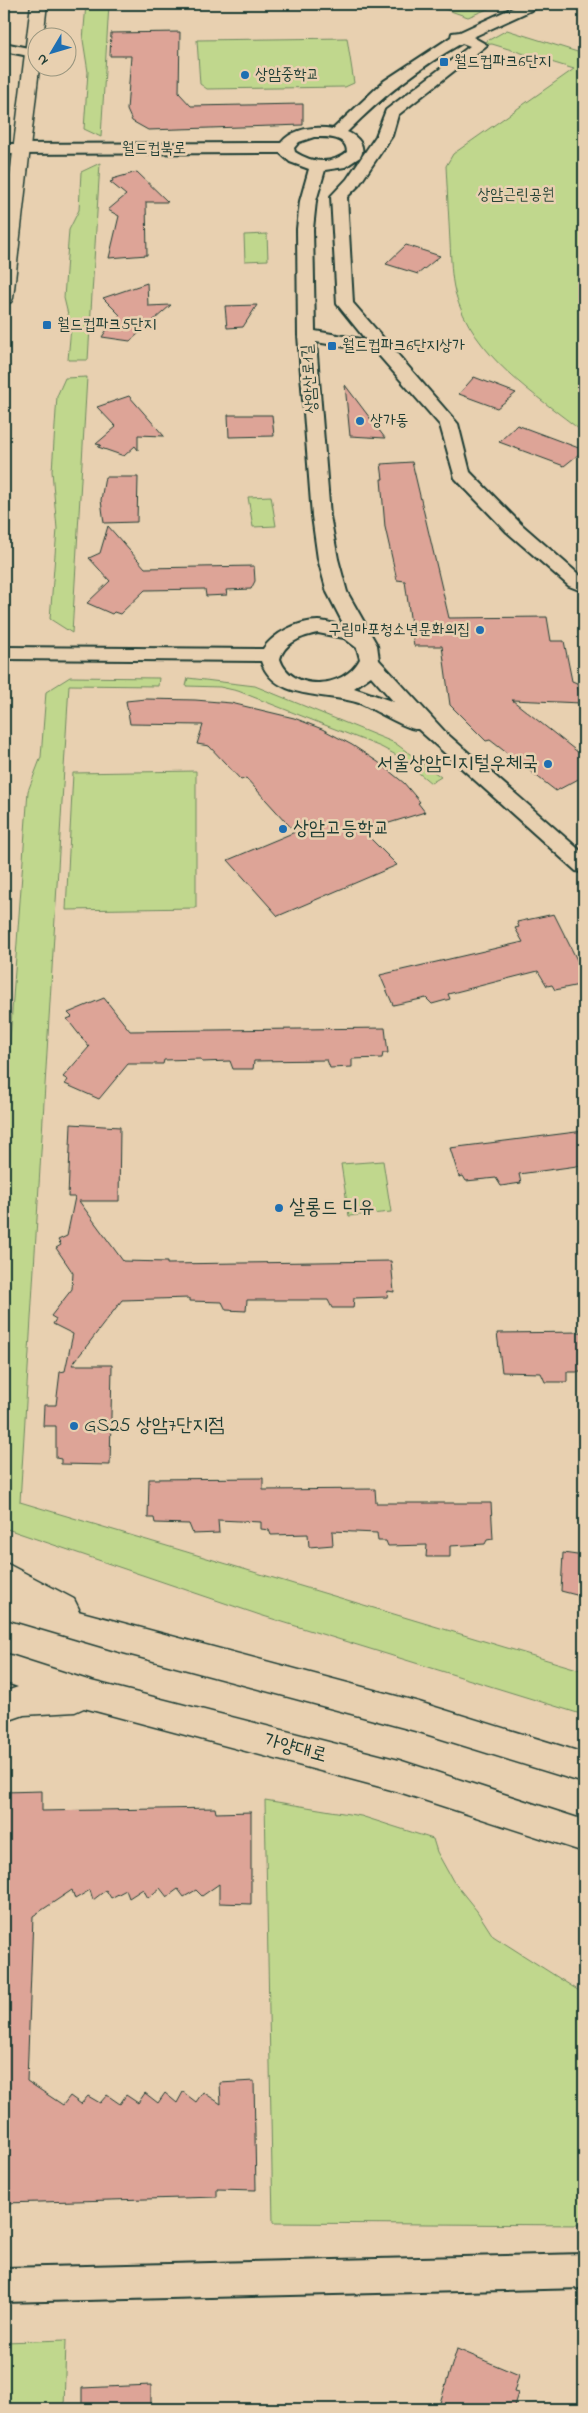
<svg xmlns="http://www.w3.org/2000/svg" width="588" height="2413" viewBox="0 0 588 2413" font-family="'Indie Flower','Poor Story',sans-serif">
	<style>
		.green { fill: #c0d78d; stroke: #708a60 }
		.building { fill: #dda497; stroke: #1f3d34 }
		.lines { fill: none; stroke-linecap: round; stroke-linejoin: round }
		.street-casing { stroke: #1f3d34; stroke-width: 4 }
		.secondary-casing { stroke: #1f3d34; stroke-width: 3 }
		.primary-casing { stroke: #1f3d34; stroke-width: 3 }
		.street { fill: #e8d0b0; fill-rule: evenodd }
		.secondary { fill: #e8d0b0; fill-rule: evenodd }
		.primary { fill: #e8d0b0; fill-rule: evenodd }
		.poi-dot { fill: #1f6fb2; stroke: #e8d0b0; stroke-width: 2 }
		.labels { text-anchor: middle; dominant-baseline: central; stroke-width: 5; stroke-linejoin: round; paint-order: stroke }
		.far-poi-label { font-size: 16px; fill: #1f3d34; stroke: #e8d0b0; text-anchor: start }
		.far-street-label { font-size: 16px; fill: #1f3d34; stroke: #e8d0b0 }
		.far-park-label { font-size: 16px; fill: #274538; stroke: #e8d0b0 }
		.poi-label { font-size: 20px; fill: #1f3d34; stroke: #e8d0b0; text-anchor: start }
		.street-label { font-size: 20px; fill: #1f3d34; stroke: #e8d0b0 }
	</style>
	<rect width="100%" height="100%" fill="#e8d0b0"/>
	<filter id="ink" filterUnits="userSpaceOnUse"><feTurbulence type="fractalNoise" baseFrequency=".02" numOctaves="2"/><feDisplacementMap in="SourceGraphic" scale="10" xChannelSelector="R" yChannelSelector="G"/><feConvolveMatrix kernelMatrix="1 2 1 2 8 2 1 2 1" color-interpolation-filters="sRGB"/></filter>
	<g filter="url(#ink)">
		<g class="green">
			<path d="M86,4h23l-8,133 -17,-8 4,-57 -5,-32z"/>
			<path d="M430,4h70l-32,13z"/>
			<path d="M507,30l77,24v379c-49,-39 -112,-77 -129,-141 -4,-16 -4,-33 -5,-50 -1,-25 -3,-51 -4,-76l7,-12 121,-85 -82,-25 -12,1z"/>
			<path d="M347,38l7,45 -9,4 -138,2 -7,-5 -3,-44z"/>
			<path d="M100,163l-12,197h-20l3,-33 -7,-29 5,-68 10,-20 2,-38z"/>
			<path d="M267,234l1,26 -23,1 -1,-26z"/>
			<path d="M87,377l-15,256 -22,-14 7,-90 -5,-58 5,-75 8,-18z"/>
			<path d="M271,496l5,30 -23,1 -5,-30z"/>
			<path d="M70,677l89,1 -1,8 -89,-1 -49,817 564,169v44l-324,-100 -256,-87v-406l24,-331 13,-34 5,-65z"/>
			<path d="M188,678l67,8 140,57 46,34 -10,6 -33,-27 -17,-9 -143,-56 -18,-4 -34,-1z"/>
			<path d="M196,771v137l-130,2 7,-137z"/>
			<path d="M383,1161l8,51 -42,4 -8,-52z"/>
			<path d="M265,1800l96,16 72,23 4,13 16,29 24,30 16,25 91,58v231l-311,-2z"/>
			<path d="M66,2340l-2,69h-60v-67z"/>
		</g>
		<g class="building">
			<path d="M180,32l-1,61 12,13 112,-2v21l-155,5 -16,-9 -5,-11 4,-54h-21l1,-23z"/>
			<path d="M137,172l31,30h-22l1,53 -38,3 10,-42 -11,-6 18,-15 -16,-13 3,-1 -1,-2z"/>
			<path d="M406,245l34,11 -22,18 -32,-10z"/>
			<path d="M147,283l1,23 23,-1 -41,36 -28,-4 10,-15 8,-7 -17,-17z"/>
			<path d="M257,305l-14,22 -16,1 -2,-22z"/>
			<path d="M474,377l42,16 -19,15 -38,-14z"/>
			<path d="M345,385l40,53 -35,-2z"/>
			<path d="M129,396l35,40 -26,-1v15l-3,-4 -11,10 -26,-9 3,-2 -5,-1 20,-17 -19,-20z"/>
			<path d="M228,415h44l2,21 -45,1z"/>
			<path d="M517,425l67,25 -20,16 -65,-24z"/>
			<path d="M412,462l37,156 98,-1 4,24h13l8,40 5,2 4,20 -69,-3 72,57v19l-28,15 -66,-51 -4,1 -36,-36 -8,-59h-28l-9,-65 -8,-1 -12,-53 -4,-48h2l-2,-15z"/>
			<path d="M105,477h33l-1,45 -33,1 -3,-23z"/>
			<path d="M108,526l37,42 109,-2 1,15 -4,8 -25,1 1,5 -21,1 -1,-7 -60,1 -25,24 -6,-2 -2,2 -25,-11 23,-22 -21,-23 11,-5z"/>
			<path d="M146,699l49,1 36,3 63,15 28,11 30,16 26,17 26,21 16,19 -2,1 7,9 -62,19 34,34 -119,51 -50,-56 67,-28 -49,-54 -5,2 -32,-34 -12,-2 6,-19 -73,-1 -4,-23z"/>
			<path d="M554,914l30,60v10l-29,6 -3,-5 -5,1 -9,-15 -90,23 2,5 -18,5 -6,-6 -33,7 -13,-30 143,-33 -8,-14 4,-1 -2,-5z"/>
			<path d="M104,998l26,33 255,-3 3,25h-5l-1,5 -30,1v8l-22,1 -3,-8 -73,1 -1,8h-20l-3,-8 -28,1 -1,-3 -37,1 -1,4h-35l-29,35 -34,-15 3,-4 -5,-3 26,-30 -22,-28 5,-2 -4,-4z"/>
			<path d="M71,1124l49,3 -1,74h-40l44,60 44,1v2l224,-3 3,31 -6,-1 -1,6 -33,1 -1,10h-21l-4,-8h-81l-1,11 -20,-1 -4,-8 -33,-1v-3l-67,2 -50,65h40l-2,100 -49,-1v-5l-5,-1v-32h-13l1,-21h12l4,-33 5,-1 8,-37 -20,-10 3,-5 -5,-3 21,-27 1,-16 -17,-25 5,-3 -3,-5 9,-4 8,-39h-7z"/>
			<path d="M584,1131v34l-65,9 2,9 -20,3 -5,-8 -30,3 -3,-5 -4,1 -9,-29z"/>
			<path d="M584,1332v40h-17v10h-22l-4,-9 -39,-1 -5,-39z"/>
			<path d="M263,1478v12l112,-1 1,14h115l2,36 -6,1 -2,4 -35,2v11h-24l1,-12 -39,1 -2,-5h-8l-1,-8 -45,-2 1,14 -24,2 -1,-13 -37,1 -2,-5 -8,-1v-7l-43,-2 1,13 -26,1 -4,-10 -34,-1 -1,-5h-6l1,-39z"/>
			<path d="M563,1553l21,3v41l-23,-6z"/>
			<path d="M42,1791v20l173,-3 1,5 35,-1v92l-32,-1v-19l-17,12 -6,-6 -12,7 -6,-8 -11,8 -7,-9 -12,10 -5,-9 -14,9 -3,-8 -15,8 -5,-8 -13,10 -3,-10 -15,9 -3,-9 -39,26 -6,165 36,24 7,-9 11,8 7,-8 12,7 7,-8 13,9 6,-9 12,8 7,-10 13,10 7,-10 12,10 6,-11 13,10 7,-10 18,12 -1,-21 34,-2 2,109 -39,-1v8l-213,6v-411z"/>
			<path d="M457,2349l62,26 -5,17 4,1 -5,16h-75z"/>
			<path d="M151,2385v24h-69v-21z"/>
		</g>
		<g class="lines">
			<g class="street-casing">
				<g id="street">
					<path d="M521,4h19l-2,3 -65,30 14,8 -89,70 -6,21 -33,49 -12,12 6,106 105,121 12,48 51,52 63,55v13l-15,-6 -62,-54 -52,-54 -15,-53 -64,-73 -60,-10 14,174 8,43 9,33 30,53 2,15 67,73 138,121v19l-8,-2 -158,-142c-9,2 -46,-21 -59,-26 -32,-11 -85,-2 -98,-42l-257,-2v-12l259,2c11,-16 35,-28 55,-28 9,0 19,4 27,6l-18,-35 -9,-33 -6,-43 -14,-181 -1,-106 3,-28 9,-32 -19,-7 -10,-9 -276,1v-10l277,-1c12,-15 34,-17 52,-14l51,-48 67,-44 1,-4 8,-1zM462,43l8,3 -84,64 -10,26 -29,43 -16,17 6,108 29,36 -51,-9 -2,-102 3,-28 9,-31 20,-3 15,-10c7,-11 -3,-21 -13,-25 35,-35 71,-64 115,-89zM314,137c13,0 33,-1 33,15 -16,13 -35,11 -52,0l-1,-4 5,-6zM318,633l26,5 13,10 3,11c-16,31 -69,33 -80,0 4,-16 22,-23 38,-26zM371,676l23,26 -40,-14z"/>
					<path d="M4,43l34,7v8l-34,-7z"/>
					<path d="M584,2254v34l-580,14v-34z"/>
				</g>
			</g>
			<g class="secondary-casing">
				<path id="secondary" d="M31,4h16l-4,34h-5v30h1l-26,230 -2,4 -7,2v-78z"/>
			</g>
			<g class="primary-casing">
				<g id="primary">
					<path d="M4,1562l70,37 5,10 -1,2 341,91 165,51v30l-165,-51 -303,-81 -112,-33z"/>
					<path d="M4,1653l87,28 308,79 185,60v32l-185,-60 -315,-84 -9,4 -51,3 -20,7v-30l14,-5 -14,-5z"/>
				</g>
			</g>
			<use href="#street" class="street"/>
			<use href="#secondary" class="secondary"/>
			<use href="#primary" class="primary"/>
		</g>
	</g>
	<g class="poi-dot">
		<rect x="439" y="57" width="10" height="10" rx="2.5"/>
		<circle cx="245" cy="75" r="5"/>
		<rect x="42" y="320" width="10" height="10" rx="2.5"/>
		<rect x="327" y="341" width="10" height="10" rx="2.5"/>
		<circle cx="360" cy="421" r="5"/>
		<circle cx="480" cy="630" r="5"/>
		<circle cx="548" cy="764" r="5"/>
		<circle cx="283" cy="829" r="5"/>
		<circle cx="279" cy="1208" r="5"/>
		<circle cx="74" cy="1426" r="5"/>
	</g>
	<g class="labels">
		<g class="far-poi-label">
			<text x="454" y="62">월드컵파크6단지</text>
			<text x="255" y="75">상암중학교</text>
			<text x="57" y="325">월드컵파크5단지</text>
			<text x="342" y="346">월드컵파크6단지상가</text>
			<text x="370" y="421">상가동</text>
			<text x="470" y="630" text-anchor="end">구립마포청소년문화의집</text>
		</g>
		<g class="far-street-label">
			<text x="154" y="149">월드컵북로</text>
			<text transform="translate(310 379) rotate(-94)">상암산로1길</text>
		</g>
		<g class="far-park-label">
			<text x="516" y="195">상암근린공원</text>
		</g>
		<g class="poi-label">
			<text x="538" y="764" text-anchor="end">서울상암디지털우체국</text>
			<text x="293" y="829">상암고등학교</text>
			<text x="289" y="1208">살롱드 디유</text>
			<text x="84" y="1426">GS25 상암7단지점</text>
		</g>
		<g class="street-label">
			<text transform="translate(295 1749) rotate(15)">가양대로</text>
		</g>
	</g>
	<rect width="588" height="2413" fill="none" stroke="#e8d0b0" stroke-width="20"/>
	<rect x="10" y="10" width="568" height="2393" fill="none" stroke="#1f3d34" stroke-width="2" filter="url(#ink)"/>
	<g transform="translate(52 52) rotate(232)"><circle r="24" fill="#e8d0b0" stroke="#98957e"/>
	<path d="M0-4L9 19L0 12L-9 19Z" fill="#1f6fb2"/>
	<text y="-8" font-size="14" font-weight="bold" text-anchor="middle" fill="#1f3d34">N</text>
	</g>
</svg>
